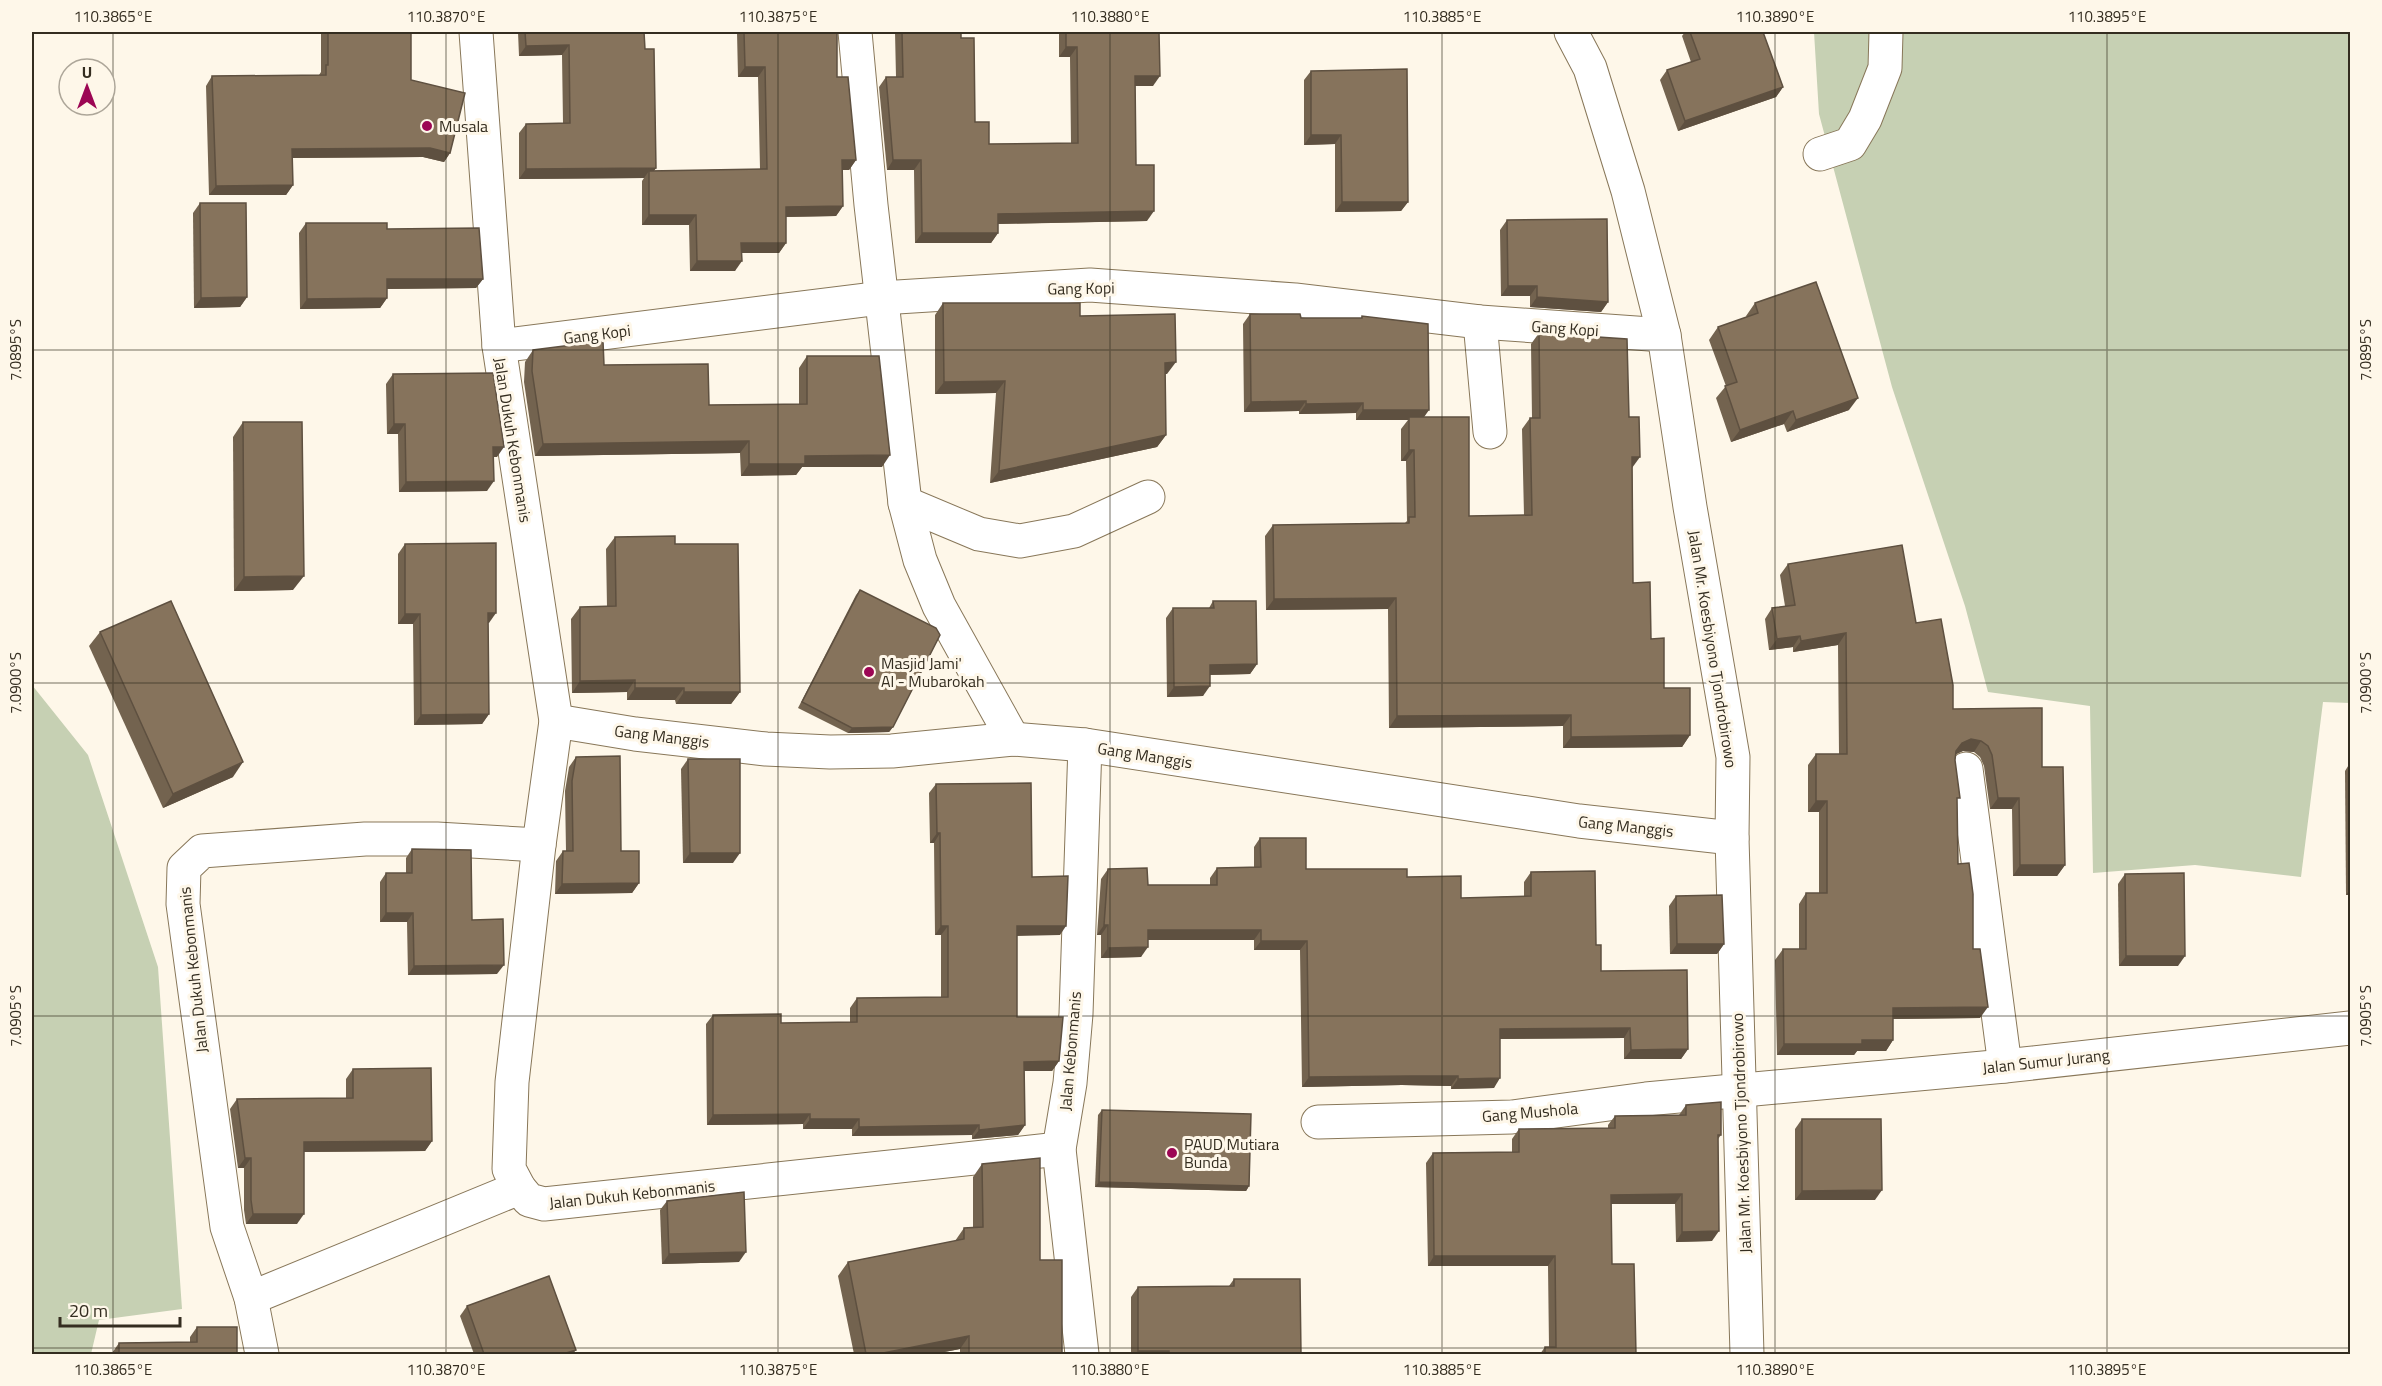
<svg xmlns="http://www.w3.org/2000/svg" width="2382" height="1386" viewBox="0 0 2382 1386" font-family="'Titillium Web',sans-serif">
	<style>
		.green { fill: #c6d0b3 }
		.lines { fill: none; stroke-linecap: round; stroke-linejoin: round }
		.minor-casing { stroke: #887759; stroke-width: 35 }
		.secondary-casing { stroke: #887759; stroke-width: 35 }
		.minor { stroke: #fff; stroke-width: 33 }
		.secondary { stroke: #fff; stroke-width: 33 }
		.wall { fill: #73634f }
		.shaded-wall { fill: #5e5040 }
		.building { fill: #86735c; stroke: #5e5040; stroke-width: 1.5 }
		.ticks { fill: none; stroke: #342d20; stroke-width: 1.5; stroke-opacity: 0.45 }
		.poi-dot { fill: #9c0654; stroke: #fef7e9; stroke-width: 2 }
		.labels { text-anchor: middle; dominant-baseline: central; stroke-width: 6; stroke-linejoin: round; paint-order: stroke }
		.poi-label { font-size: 16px; fill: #342d20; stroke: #fef7e9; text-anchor: start }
		.street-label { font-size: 16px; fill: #342d20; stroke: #fef7e9 }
		.neatline { fill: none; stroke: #342d20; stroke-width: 2 }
		.ticks-label { font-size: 15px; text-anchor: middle; fill: #342d20 }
	</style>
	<rect width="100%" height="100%" fill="#fef7e9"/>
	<g class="green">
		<path d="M1814,32h536v671l-27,-1 -22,175 -106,-12 -102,8 -3,-167 -102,-14 -23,-86 -73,-219 -73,-273z"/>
		<path d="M32,685l56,70 70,212 24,342 -83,11 -8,34h-59z"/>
	</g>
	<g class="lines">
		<g class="minor-casing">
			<g id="minor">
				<path d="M476,32l23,314 57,375 -17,124 -27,237 -3,87 10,19 10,12 15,4 515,-55"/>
				<path d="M855,32l16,173 34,298 15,57 19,46 74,133"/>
				<path d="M1820,154l30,-10 15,-25 20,-51 1,-36"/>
				<path d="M1480,322l10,110"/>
				<path d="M499,346l382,-48 209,-13 205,15 185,22 184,13"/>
				<path d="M905,503l74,31 41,7 54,-10 74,-34"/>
				<path d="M556,721l79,13 131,15 64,3 62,-1 121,-12 72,6 494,76 153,17"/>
				<path d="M1966,769l39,297"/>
				<path d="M1318,1122l194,-5 134,-18 359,-33 345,-38"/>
				<path d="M251,1298l268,-110"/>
				<path d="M262,1354l-11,-56 -24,-71 -44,-323 1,-36 18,-17 163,-12h72l102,6"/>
				<path d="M1082,1354l-23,-205 11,-66 6,-69 9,-269"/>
			</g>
		</g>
		<g class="secondary-casing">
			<path id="secondary" d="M1571,32l19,36 38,123 36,144 26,172 43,250 -1,81 15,516"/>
		</g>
		<use href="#minor" class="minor"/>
		<use href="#secondary" class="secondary"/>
	</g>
	<g class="wall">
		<path d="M321,32h90v48l39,73 -6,9 -21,-5 -131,1 1,27 -7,10h-77l-3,-109 6,-10 107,-1 2,-3z"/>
		<path d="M518,32h126l1,17 11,119 -2,3 106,-2 -2,-92h-20l-1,-45h100v45l19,83 -7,10h-7l1,36 -7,10 -50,1v26l-7,10h-38l-6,18h-45l-1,-46h-47v-44l2,-3 -125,1v-46l7,-9 37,-1 -1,-68 -43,1z"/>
		<path d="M895,32h66v6l14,84 14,22h82l-1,-87h-11v-25h100l-6,54h-18l1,79 11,56 -149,3v9l-7,10h-76l-1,-73h-27l-8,-83 7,-10h10z"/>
		<path d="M1685,32h78l20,55 -7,10 -98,34 -18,-51 7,-10 24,-8 -9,-26z"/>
		<path d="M1311,71l97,131 -7,9 -66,1v-68l-31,1v-65z"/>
		<path d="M200,203l47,94 -7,10 -46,1 -1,-95z"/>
		<path d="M1507,220l101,82 -7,10 -71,-5v-11h-29l-1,-66z"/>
		<path d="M306,223l81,6 96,50 -7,9 -89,1v9l-7,10 -80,1 -1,-76z"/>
		<path d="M943,303l137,13 87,58h-2l1,61 -9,12 -167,36 6,-90 -61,1v-79z"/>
		<path d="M1755,303l94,107 -62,22 -3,-8 -53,18 -15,-44 10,-12 -17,-46 9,-13 29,-10 -1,-1z"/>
		<path d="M1250,314l51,4h60l1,-2 62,101 45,99 55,-1 -2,-86 8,-11h2l-1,-74 8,-11 90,84 3,51 1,115 18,56 13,49 26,47 -8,12 -119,1v-22l-174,2 -1,-119 -122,1 -1,-74 8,-11 132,-2 2,-2 -1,-60h-5v-32l7,-9h-52v-7l-57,1v-3l-55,1 -1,-88z"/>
		<path d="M533,350l71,15 105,40 90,-1v-36l8,-12 75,111h-80l-6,8 -55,1 -1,-23 -205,3 -11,-74 1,-20z"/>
		<path d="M393,374l104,83h-4l-6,34 -88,1 -1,-58h-11l-1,-50z"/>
		<path d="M243,422l50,168 -59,1 -1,-154z"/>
		<path d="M615,537l60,7 65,148 -9,12h-55l-1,-4h-48v-8l-55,1 -1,-74 9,-12h27l-1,-58z"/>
		<path d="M405,544l84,79h-1l1,91 -7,10 -68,1 -1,-101h-15v-70z"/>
		<path d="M1788,564l128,59 37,86 89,58 23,98 -8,11h-44l-1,-67h-22l-6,-43 -4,-9 -6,-5 -11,-1 -7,3 -1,6 3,104 15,85 7,69 -87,1v21l-7,11h-29l-3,4h-77l-2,-95 8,-11h16v-45l7,-11h13v-81h-11v-47l8,-11h23l-1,-109 -45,7v-5l-24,3 -4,-31 7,-11 13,-2 -5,-31z"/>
		<path d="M860,590l33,137 -4,5 -41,1 -50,-25 58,-113z"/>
		<path d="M1213,601l44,63 -7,10 -40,1 -7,21 -36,1 -1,-79 7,-10h36z"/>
		<path d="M100,632l133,145 -70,31 -74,-162z"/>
		<path d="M576,757l45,94 18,32 -7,10 -77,1 1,-33 7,-10h3l-1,-60 4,-24z"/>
		<path d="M688,759l45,104h-50l-2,-94z"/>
		<path d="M2350,763v132h-4l-1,-124z"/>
		<path d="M936,784l96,93 28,58h-43v82l42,44 -7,10h-28l1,54 -7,10 -46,4v-4l-120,1v-7h-49v-5l-96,1 -1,-101 7,-9 68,8 69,-1v-14l7,-10 84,-1v-62h-6l-1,-92h-4l-1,-50z"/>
		<path d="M1260,838l46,31 101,8 54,21 63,-2v-14l7,-10 65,73 5,26 87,78 -7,10h-57v-21l-124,1 -6,49 -43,1v-3l-49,-1 -100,2 -2,-137h-46v-10h-106l-7,17 -40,1v-23h-4l4,-56 7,-10 40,16h62v-7l7,-10 37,-1v-20z"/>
		<path d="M412,849l60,71 25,54 -89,1 -1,-53h-27v-40l6,-9h20v-15z"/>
		<path d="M2125,874l53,92h-59l-1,-82z"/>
		<path d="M1676,896l48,48 -7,10h-47l-1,-48z"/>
		<path d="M353,1069l79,72 -7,10 -121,1 -7,72h-51l-2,-14v-42h-6l-8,-59 7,-10 109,-1v-19z"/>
		<path d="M1686,1105l35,30 -3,4 -6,102 -36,1 -1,-38h-64l1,60 24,90h-96l5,-7h4l-1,-81h-120l-2,-103 7,-10 79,-1v-13l7,-10 89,-1v-3l7,-9 64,-1z"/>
		<path d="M1102,1110l147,76 -3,5 -151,-4 3,-72z"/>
		<path d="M1802,1119l73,81h-80v-71z"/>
		<path d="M982,1164l58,96 22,94h-102v-5l-26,5h-80l-16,-78 10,-14 107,-21 9,-13h9v-51z"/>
		<path d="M667,1201l72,61 -77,2 -2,-54z"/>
		<path d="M1234,1279l67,75h-170v-57l7,-10 91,-1z"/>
		<path d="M467,1306l109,44 -4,4h-98l-14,-38z"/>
		<path d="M197,1327l40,27h-125v-1l7,-10 71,-1v-5z"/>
	</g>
	<g class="shaded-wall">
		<path d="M569,45l-7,10 -43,1 7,-10z"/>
		<path d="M1066,47h11l-7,10h-11z"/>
		<path d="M745,67h20l-7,10h-20z"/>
		<path d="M1135,76h25l-7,10h-25z"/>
		<path d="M1783,87l-7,10 -98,34 7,-10z"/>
		<path d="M1311,135h30l-6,9 -31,1z"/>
		<path d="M430,148l20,5 -6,9 -21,-5 -137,1 6,-9z"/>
		<path d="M842,160h14l-7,10h-14z"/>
		<path d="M893,160h28l-7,10h-27z"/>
		<path d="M656,168l-7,9v-6l-5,7 -125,1 7,-10z"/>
		<path d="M293,185l-7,10h-77l7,-9z"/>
		<path d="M1342,202h66l-7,9 -66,1z"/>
		<path d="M843,206l-7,10 -57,1 7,-10z"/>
		<path d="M1154,211l-7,10 -156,3 7,-10z"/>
		<path d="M649,215h47l-7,10h-47z"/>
		<path d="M922,233h76l-7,10h-76z"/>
		<path d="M741,243h45l-7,10h-45z"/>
		<path d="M697,261h45l-7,10h-45z"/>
		<path d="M387,279h96l-7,9 -96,1z"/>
		<path d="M1508,286h29l-7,10h-29z"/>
		<path d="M247,297l-7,10 -46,1 7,-10z"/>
		<path d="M1537,297l71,5 -7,10 -71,-5z"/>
		<path d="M387,298l-7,10 -80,1 7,-10z"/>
		<path d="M1176,362l-9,12h-11l9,-11z"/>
		<path d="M1005,381l-9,12 -61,1 9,-12z"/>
		<path d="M1858,398l-9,12 -62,22 9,-12z"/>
		<path d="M1306,401l-7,10 -55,1 7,-10z"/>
		<path d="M1363,403l-7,10 -57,1 7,-10z"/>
		<path d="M1363,410h66l-7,10 -13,-3 -1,3h-52z"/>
		<path d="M1793,411l-9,13 -53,18 9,-12z"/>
		<path d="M394,424h11l-7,10h-11z"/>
		<path d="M1166,435l-9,12 -167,36 9,-12z"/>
		<path d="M749,441l-9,12 -205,3 8,-12z"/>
		<path d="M493,447h11l-7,10h-11z"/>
		<path d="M1409,450h5l-8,11h-5z"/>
		<path d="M890,455l-8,12h-80l-6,8 -55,1 8,-12 56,-8z"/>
		<path d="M1632,457h8l-8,11z"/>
		<path d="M494,481l-7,10 -88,1 7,-10z"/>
		<path d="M304,576l-11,14 -59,1 10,-14z"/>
		<path d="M1396,598l-8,11 -122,1 8,-11z"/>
		<path d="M488,613h8l-7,10h-8z"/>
		<path d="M405,614h15l-7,10h-15z"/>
		<path d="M1846,633l-8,12 -45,7 8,-11z"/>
		<path d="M1800,636l-7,11 -24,3 8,-11z"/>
		<path d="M1257,664l-7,10 -47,1 7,-10z"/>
		<path d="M635,680l-8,12 -55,1 8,-12z"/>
		<path d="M1210,686l-7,10 -36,1 7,-10z"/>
		<path d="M635,688h49l-9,12h-48z"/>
		<path d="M684,692h56l-9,12h-55z"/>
		<path d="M489,714l-7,10 -68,1 7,-10z"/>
		<path d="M1571,715l-8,11 -174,2 8,-12z"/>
		<path d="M893,727l-4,5 -41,1 4,-5z"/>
		<path d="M1690,735l-8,12 -119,1 8,-11z"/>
		<path d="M1971,739l10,2 -7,11 -11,-1 -9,4 8,-12z"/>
		<path d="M243,762l-10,15 -70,31 10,-14z"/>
		<path d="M1998,798h21l-7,11h-22z"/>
		<path d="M1816,801h11l-8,11h-11z"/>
		<path d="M937,833h3l-6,10h-4z"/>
		<path d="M690,853h50l-7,10h-50z"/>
		<path d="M2020,865h45l-8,11h-44z"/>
		<path d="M639,883l-7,10 -77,1 7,-10z"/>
		<path d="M2350,889v6h-4z"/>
		<path d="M386,913h27l-6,9h-27z"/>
		<path d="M1104,925h4l-7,10h-4z"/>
		<path d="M941,926h7l-7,9h-6z"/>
		<path d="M1017,926h49l-6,9 -50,1z"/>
		<path d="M1148,930h113l-7,10h-113z"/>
		<path d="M1261,941h46l-7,9h-46z"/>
		<path d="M1677,944h47l-7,10h-47z"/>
		<path d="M1148,947l-7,10 -40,1 7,-10z"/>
		<path d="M2126,956h59l-7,10h-59z"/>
		<path d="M504,965l-7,9 -89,1 6,-9z"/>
		<path d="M1988,1007l-8,11 -95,1 8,-11z"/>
		<path d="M1630,1028l-6,10 -131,1 7,-10z"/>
		<path d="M1862,1040h31l-7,11h-29l-3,4h-77l7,-11z"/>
		<path d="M1688,1049l-7,10h-57l7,-9z"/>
		<path d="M1059,1061l-7,10h-35l7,-9z"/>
		<path d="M1409,1076h49l-7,10 -49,-1 -100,2 7,-10z"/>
		<path d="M1500,1078l-6,10 -43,1 7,-10z"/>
		<path d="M810,1114l-7,10 -96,1 6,-10z"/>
		<path d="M810,1119h49l-7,10h-49z"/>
		<path d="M979,1125l-7,10 -120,1 7,-9z"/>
		<path d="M1025,1125l-7,10 -46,4 7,-9z"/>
		<path d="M432,1141l-7,10 -128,1 7,-10z"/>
		<path d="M245,1158h6l-7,10h-6z"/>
		<path d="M1099,1182l150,4 -3,5 -151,-4z"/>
		<path d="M1882,1190l-7,10h-80l7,-9z"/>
		<path d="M1682,1194l-7,10h-71l7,-9z"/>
		<path d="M253,1214h51l-7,10h-51z"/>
		<path d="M1719,1231l-7,10 -36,1 6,-10z"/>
		<path d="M746,1252l-7,10 -77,2 7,-10z"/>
		<path d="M1434,1256h121l-7,10h-120z"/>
		<path d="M969,1336l-9,13 -26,5h-56z"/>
		<path d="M576,1350l-4,4h-9z"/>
		<path d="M1138,1351h31l-3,3h-31z"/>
	</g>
	<g class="building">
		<path d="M328,32h83v48l54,13 -15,60 -20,-5 -138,1 1,36 -77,1 -4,-110 114,-1v-10h2z"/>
		<path d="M525,32h119l1,17h9l2,119 -130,1v-45l44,-1 -1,-78 -43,1z"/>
		<path d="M744,32h93v45h11l8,83h-14l1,46 -57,1v36h-45l1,18h-45l-1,-46h-47v-44l118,-2 -2,-102h-20z"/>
		<path d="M902,32h59v6h13l1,84h14v22l89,-1 -1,-96h-11v-15h93l1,44h-25l1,89h18v46l-156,3v19h-76l-1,-73h-28l-7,-83h17z"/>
		<path d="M1690,32h73l20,55 -98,34 -18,-51 33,-11z"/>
		<path d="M1407,69l1,133h-66l-1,-67h-30v-64z"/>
		<path d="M200,203h46l1,94 -46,1z"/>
		<path d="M1607,219l1,83 -71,-5v-11h-29l-1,-66z"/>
		<path d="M306,223h81v6l92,-1 4,51h-96v19l-80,1z"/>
		<path d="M1816,282l42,116 -62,22 -3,-9 -53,19 -15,-44 12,-4 -19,-55 40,-14 -3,-10z"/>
		<path d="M943,303h137v13l95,-2 1,48 -11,1 1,72 -167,36 6,-90 -61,1z"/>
		<path d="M1250,314h50l1,4h61v-2l66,8 1,86h-66v-7l-57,1v-3l-55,1z"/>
		<path d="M1539,333l88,6 2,78h10l1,40h-8l1,126 17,-1 1,57 13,-1v50h26v47l-119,2v-22l-174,1 -1,-118 -122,1 -1,-74 136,-2v-6h6l-1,-67h-5v-33h60v99l63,-1 -2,-97h10z"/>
		<path d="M603,341l1,24 104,-1 1,41 98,-1v-48h72l11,99 -85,1v8h-56v-23l-206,3 -11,-73 1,-21z"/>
		<path d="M493,373l11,74h-11l1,34 -88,1 -1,-58h-11l-1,-50z"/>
		<path d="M243,422h59l2,154 -60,1z"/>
		<path d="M675,536v8h63l2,148h-56v-4h-49v-8l-55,1v-74l36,-1 -1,-69z"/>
		<path d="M496,543v70h-8l1,101 -68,1 -1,-101h-15v-70z"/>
		<path d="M1902,545l14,78 25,-4 12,66v24l89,-1v59h21l2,98h-45l-1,-67h-21l-6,-43 -4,-9 -7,-5 -10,-2 -9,4 -6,8 -1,9 5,38h-3l1,66 11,-1 4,31v55h7l8,58 -95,1v32h-31v4h-78l-1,-95h23v-56h21v-92h-11v-47h31l-1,-121 -45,8 -1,-5 -23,3 -5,-31 23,-3 -7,-41z"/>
		<path d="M860,590l76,38 4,7 -47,92 -41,1 -50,-26z"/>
		<path d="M171,601l72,161 -70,32 -73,-162z"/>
		<path d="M1213,601h43l1,63 -47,1v21l-36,1 -1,-79h41z"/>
		<path d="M620,756l1,95h18v32l-77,1 1,-33h10l-1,-70 4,-24z"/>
		<path d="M688,759h52v94h-50z"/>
		<path d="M1031,783l1,94 36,-1 -2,50h-49v91h46l-4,44 -35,1 1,63 -46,5v-5l-120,2v-8h-49v-5l-97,1v-100l68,-1v9l76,-1v-24l91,-1v-71h-7l-1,-93h-3l-1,-49z"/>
		<path d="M1260,838h46v31h101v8l54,-1v22l70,-2v-24l64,-1 1,74h5v26l86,-1 1,79 -57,1 -1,-22 -130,1v49l-42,1v-3h-49l-100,1 -2,-136h-46v-11h-113v17l-40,1v-23h-4l4,-56 39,-1 1,17h69v-17l44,-1z"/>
		<path d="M412,849l59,1 1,70 31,-1 1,46 -90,1 -1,-53h-27v-40h26z"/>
		<path d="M2184,873l1,83h-59l-1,-82z"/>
		<path d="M1722,895l2,49h-47l-1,-48z"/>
		<path d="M431,1068l1,73 -128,1v72h-51l-2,-14v-42h-6l-8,-59 116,-1v-29z"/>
		<path d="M1721,1102v33h-3l1,96 -37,1v-38l-71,1 1,69h22l2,90h-91v-7h11l-1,-91h-121l-1,-103 86,-1v-23l96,-1v-12l71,-1v-10z"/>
		<path d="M1102,1110l149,4 -2,72 -150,-4z"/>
		<path d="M1802,1119h79l1,71 -80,1z"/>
		<path d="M1040,1158v102h22v94h-93v-18l-91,18h-12l-18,-92 116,-23v-11l19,-1 -1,-63z"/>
		<path d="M744,1192l2,60 -77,2 -2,-53z"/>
		<path d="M549,1276l27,74 -13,4h-79l-17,-48z"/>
		<path d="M1234,1279h66l1,75h-132v-3h-31v-64l96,-1z"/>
		<path d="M197,1327h40v27h-118v-11l78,-1z"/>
	</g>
	<path class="ticks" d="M113,32v1322M446,32v1322M778,32v1322M1110,32v1322M1442,32v1322M1775,32v1322M2107,32v1322M32,350h2318M32,683h2318M32,1016h2318M32,1348h2318"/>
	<g class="poi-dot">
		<circle cx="427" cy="126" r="6"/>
		<circle cx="869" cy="672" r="6"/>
		<circle cx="1172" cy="1153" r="6"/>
	</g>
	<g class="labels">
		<g class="poi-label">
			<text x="439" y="126">Musala</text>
			<text x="881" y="663">Masjid Jami'<tspan x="881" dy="18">Al - Mubarokah</tspan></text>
			<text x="1184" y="1144">PAUD Mutiara<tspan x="1184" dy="18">Bunda</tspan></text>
		</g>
		<g class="street-label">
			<text transform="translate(1081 288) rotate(-1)">Gang Kopi</text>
			<text transform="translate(1565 328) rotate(4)">Gang Kopi</text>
			<text transform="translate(597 334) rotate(-7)">Gang Kopi</text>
			<text transform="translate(513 440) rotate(81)">Jalan Dukuh Kebonmanis</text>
			<text transform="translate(1713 649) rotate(81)">Jalan Mr. Koesbiyono Tjondrobirowo</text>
			<text transform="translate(662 736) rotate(7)">Gang Manggis</text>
			<text transform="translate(1145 755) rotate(9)">Gang Manggis</text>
			<text transform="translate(1626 826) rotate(6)">Gang Manggis</text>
			<text transform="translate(193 970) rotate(-96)">Jalan Dukuh Kebonmanis</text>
			<text transform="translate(1070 1051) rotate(-85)">Jalan Kebonmanis</text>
			<text transform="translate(2046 1061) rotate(-6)">Jalan Sumur Jurang</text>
			<text transform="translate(1530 1112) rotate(-5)">Gang Mushola</text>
			<text transform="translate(1741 1133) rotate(-92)">Jalan Mr. Koesbiyono Tjondrobirowo</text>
			<text transform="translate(632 1194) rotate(-6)">Jalan Dukuh Kebonmanis</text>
		</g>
	</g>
	<rect width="2382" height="1386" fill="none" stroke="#fef7e9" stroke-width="66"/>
	<g transform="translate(87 87)"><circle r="28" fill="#fef7e9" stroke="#ada699" stroke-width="1.5"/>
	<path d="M0-4.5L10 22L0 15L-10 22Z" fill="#9c0654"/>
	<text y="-9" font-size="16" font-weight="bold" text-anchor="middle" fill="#342d20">U</text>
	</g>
	<path d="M60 1317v9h120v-9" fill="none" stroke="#342d20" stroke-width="3"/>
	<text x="69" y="1317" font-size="18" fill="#342d20" stroke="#fef7e9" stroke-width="4.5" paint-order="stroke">20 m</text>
	<rect x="33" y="33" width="2316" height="1320" class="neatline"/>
	<g class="ticks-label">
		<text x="113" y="22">110.3865°E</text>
		<text x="446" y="22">110.3870°E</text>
		<text x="778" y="22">110.3875°E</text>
		<text x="1110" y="22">110.3880°E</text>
		<text x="1442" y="22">110.3885°E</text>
		<text x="1775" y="22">110.3890°E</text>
		<text x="2107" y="22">110.3895°E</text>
		<text transform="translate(16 350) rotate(-90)" y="5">7.0895°S</text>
		<text transform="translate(2366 350) rotate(-90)" y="5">7.0895°S</text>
		<text transform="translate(16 683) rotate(-90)" y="5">7.0900°S</text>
		<text transform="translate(2366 683) rotate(-90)" y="5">7.0900°S</text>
		<text transform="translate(16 1016) rotate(-90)" y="5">7.0905°S</text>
		<text transform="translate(2366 1016) rotate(-90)" y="5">7.0905°S</text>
		<text x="113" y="1375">110.3865°E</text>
		<text x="446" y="1375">110.3870°E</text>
		<text x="778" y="1375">110.3875°E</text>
		<text x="1110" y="1375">110.3880°E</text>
		<text x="1442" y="1375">110.3885°E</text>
		<text x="1775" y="1375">110.3890°E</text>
		<text x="2107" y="1375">110.3895°E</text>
	</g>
</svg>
